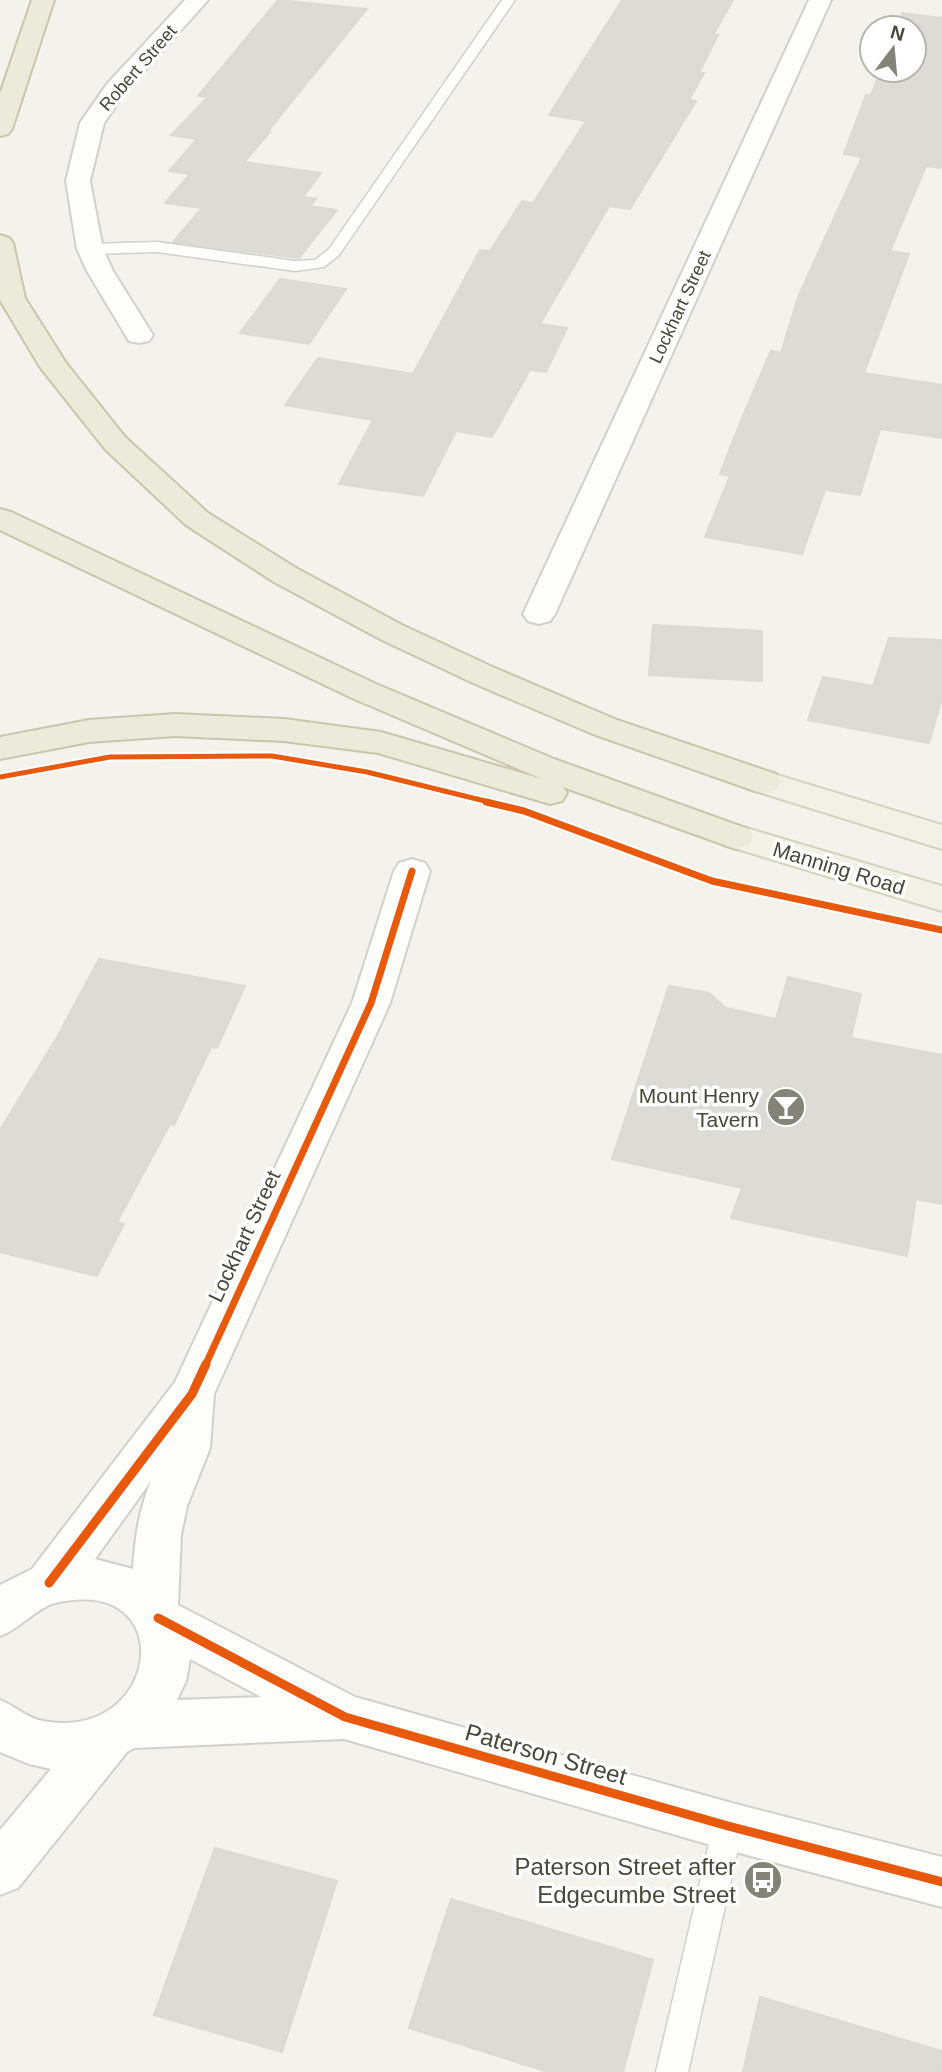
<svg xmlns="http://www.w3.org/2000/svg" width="942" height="2072" viewBox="0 0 942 2072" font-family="Arial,sans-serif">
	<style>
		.building { fill: #dcdbd6; stroke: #dbdad3; stroke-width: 2 }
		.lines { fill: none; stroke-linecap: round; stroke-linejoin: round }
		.lane-casing { stroke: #d1d0cb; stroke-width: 3 }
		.street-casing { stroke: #d1d0cb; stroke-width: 4 }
		.primary-casing { stroke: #d4d3bc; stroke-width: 4 }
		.highway-casing { stroke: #c9c6aa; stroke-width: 4 }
		.lane { fill: #fdfdfc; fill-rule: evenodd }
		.street { fill: #fdfdfc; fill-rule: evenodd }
		.primary { fill: #f1f1e6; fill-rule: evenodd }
		.highway { fill: #ecebdb; fill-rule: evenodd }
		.cycleway-far2-casing { stroke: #fff; stroke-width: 9 }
		.cycleway-far1-casing { stroke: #fff; stroke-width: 11 }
		.cycleway-casing { stroke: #fff; stroke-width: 13 }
		.cycleway-far2 { stroke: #e8590c; stroke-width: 5 }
		.cycleway-far1 { stroke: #e8590c; stroke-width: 7 }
		.cycleway { stroke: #e8590c; stroke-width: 9 }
		.labels { text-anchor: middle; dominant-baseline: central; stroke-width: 7; stroke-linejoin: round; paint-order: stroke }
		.far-street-label { font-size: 18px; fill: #494739; stroke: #fff }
		.street-label { font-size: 21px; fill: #494739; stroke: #fff }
		.poi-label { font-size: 21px; fill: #494739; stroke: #fff; text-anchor: end }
		.near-street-label { font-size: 24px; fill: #494739; stroke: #fff }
		.near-poi-label { font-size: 24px; fill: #494739; stroke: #fff; text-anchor: end }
	</style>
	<rect width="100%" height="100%" fill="#f3f2ed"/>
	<g class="building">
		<path d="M278,0l89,9 -100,123h3l-26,30 77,11 -18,24 13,2 -6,7 27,4 -38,48 -126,-16 29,-34 -37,-5 25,-29 -21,-3 28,-32 -26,-4 37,-38 -10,-1z"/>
		<path d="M622,0h111l-20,35h5l-19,38h5l-15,27 7,1 -66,108 -21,-3 -69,118 27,4 -21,44 -16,-2 -38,67 -36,-6 -33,65 -84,-12 34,-64 -88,-15 33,-47 95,16 67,-124 10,1 32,-50 11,2 53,-82 -37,-6z"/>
		<path d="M902,13l40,5v150l-16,-2 -36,85 19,3 -45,119 78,12v53l-62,-9 -20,66 -35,-5 -23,64 -97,-17 25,-61 -10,-2 22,-56 29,-67 10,2 17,-56 64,-140 -18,-3 22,-59h5l10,-25h33v-42h-17z"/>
		<path d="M280,279l66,10 -37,55 -69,-11z"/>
		<path d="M653,625l109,6v50l-113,-6z"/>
		<path d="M889,638l53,2v58l-13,45 -121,-23 15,-43 50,9z"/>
		<path d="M99,959l146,27 -28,62 -6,-1 -37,78 -4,-1 -53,98 7,2 -27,52 -97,-24v-122l56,-91z"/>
		<path d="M788,977l73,17 -10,44 91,17v149l-26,-5 -9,57 -176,-38 11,-30 -130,-29 57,-173 40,7 17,15 50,11z"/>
		<path d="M215,1848l122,33 -55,171 -128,-37z"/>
		<path d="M451,1899l202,61 -30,112h-75l-139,-44z"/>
		<path d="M760,1997l182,54v21h-199z"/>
	</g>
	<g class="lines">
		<g class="lane-casing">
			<g id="lane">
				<path d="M502,0h13l-176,255 -15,12 -29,4 -138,-19 -67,2 -8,-5 8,-5 67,-2 138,19 20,-1 14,-11z"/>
				<path d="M728,1812l11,4 4,10 -55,246h-32l57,-246 4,-10z"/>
			</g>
		</g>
		<g class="street-casing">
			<g id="street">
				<path d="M185,0h23l-84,94 -20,29 -14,58 13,68 10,22 40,64 -4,6 -10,2 -10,-2 -42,-70 -10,-22 -11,-68 14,-58 27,-39z"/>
				<path d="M809,0h22l-276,614 -5,7 -11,3 -11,-3 -5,-7z"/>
				<path d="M412,859l13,4 5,8 -40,132 -176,391 -4,54 -23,58 -6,29 -3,70 177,92 373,105 214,55v50l-214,-57 -384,-111 -210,9 -7,4 -109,136 -18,7v-65l51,-61 -22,-5 -29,-12v-52c15,6 28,19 43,21 116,22 139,-144 16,-119 -22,4 -37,26 -59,34v-51l32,-16 143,-187 177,-379 42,-132 5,-8zM151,1481c-12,29 -16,56 -18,88l-38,-10zM190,1659l71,38 -84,3 9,-19z"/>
			</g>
		</g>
		<g class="primary-casing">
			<g id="primary">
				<path d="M764,771l178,54v24l-190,-59 -5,-8 5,-8z"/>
				<path d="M736,825l206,61v25l-218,-66 -6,-8 6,-8z"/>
			</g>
		</g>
		<g class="highway-casing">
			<g id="highway">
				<path d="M32,0h22l-42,129 -4,5 -8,2v-42z"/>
				<path d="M0,235l9,3 4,5 12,55 41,65 59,74 83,76 88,55 106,57 95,44 120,51 159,54 5,8 -5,8 -12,3 -12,-3 -159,-56 -120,-51 -93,-44 -106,-57 -88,-57 -81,-76 -65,-82 -40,-67z"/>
				<path d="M0,509l11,3 365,172 178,75 194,70 6,8 -6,8 -12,4 -173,-62 4,6 -5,8 -12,3 -172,-51 -94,-12 -109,-5 -86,6 -89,17v-22l89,-17 86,-6 109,5 97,13 161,47 -190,-81 -352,-168z"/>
			</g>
		</g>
		<use href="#lane" class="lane"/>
		<use href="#street" class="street"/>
		<use href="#primary" class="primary"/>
		<use href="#highway" class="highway"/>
		<g class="cycleway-far2-casing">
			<path id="cycleway-far2" d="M0,777l110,-20 162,-1 95,16 126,31"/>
		</g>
		<g class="cycleway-far1-casing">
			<g id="cycleway-far1">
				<path d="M486,802l38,9 188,70 230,49"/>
				<path d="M205,1366l166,-363 41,-132"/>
			</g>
		</g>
		<g class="cycleway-casing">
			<g id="cycleway">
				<path d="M49,1583l143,-189 14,-30"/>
				<path d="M158,1618l187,99 383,109 214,56"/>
			</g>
		</g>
		<use href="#cycleway-far2" class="cycleway-far2"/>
		<use href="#cycleway-far1" class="cycleway-far1"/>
		<use href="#cycleway" class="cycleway"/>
	</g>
	<defs>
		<g id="bar-disc" transform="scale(2.0125)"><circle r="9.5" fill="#848378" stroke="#fff"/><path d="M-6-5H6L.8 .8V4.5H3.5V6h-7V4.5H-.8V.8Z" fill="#fff"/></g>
		<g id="bus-disc" transform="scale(2.0125)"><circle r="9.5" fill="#848378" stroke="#fff"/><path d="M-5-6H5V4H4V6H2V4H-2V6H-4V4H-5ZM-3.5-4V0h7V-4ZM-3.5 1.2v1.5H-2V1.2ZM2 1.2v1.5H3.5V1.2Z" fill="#fff"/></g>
	</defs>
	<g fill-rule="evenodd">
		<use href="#bar-disc" x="786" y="1107"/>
		<use href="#bus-disc" x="763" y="1880"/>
	</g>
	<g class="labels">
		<g class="far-street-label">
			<text transform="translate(138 68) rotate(-49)">Robert Street</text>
			<text transform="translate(680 307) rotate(-65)">Lockhart Street</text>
		</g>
		<g class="street-label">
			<text transform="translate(839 868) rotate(17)">Manning Road</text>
			<text transform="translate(244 1236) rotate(-65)">Lockhart Street</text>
		</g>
		<g class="poi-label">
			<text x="759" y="1095">Mount Henry<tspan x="759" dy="24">Tavern</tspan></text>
		</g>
		<g class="near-street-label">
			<text transform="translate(546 1754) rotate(16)">Paterson Street</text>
		</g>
		<g class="near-poi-label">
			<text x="736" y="1866">Paterson Street after<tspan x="736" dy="28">Edgecumbe Street</tspan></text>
		</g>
	</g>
	<g transform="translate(893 49) rotate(16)"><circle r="33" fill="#ffffff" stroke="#b6b5b0" stroke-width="2"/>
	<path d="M0-5L12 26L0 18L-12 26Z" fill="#848378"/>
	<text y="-10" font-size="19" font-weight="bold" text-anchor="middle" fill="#494739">N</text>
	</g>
</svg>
